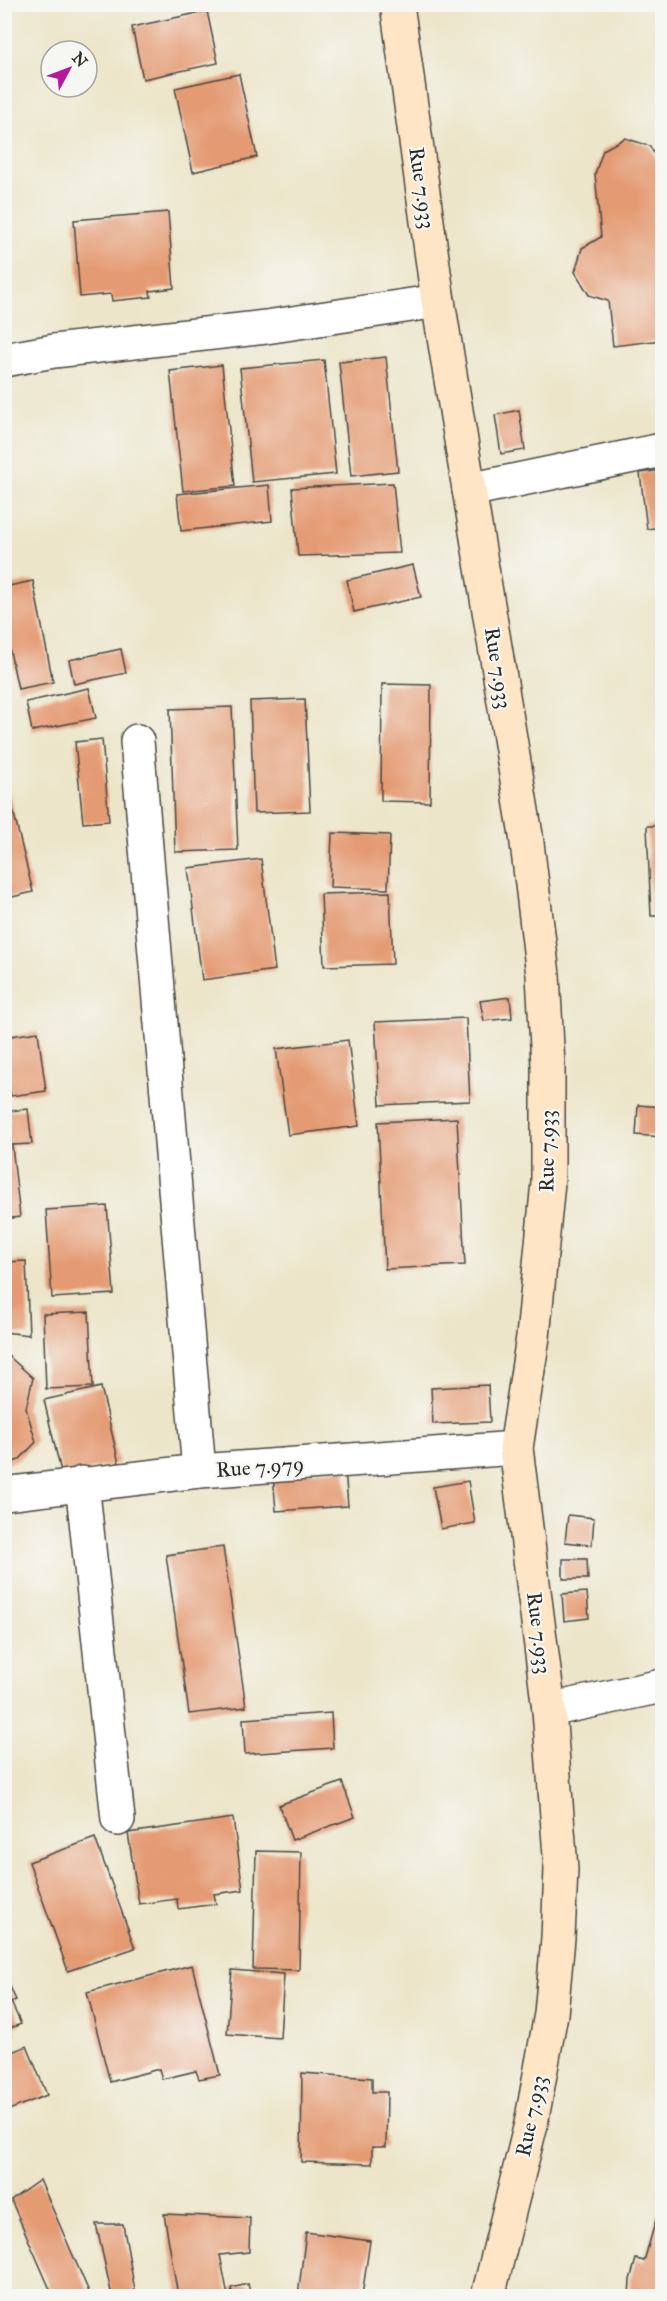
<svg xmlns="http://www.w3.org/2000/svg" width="667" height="2301" viewBox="0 0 667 2301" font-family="'IM FELL Great Primer',serif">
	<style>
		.building { fill: #e49a72 }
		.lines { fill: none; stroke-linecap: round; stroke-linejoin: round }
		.street-casing { stroke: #484743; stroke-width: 36 }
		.secondary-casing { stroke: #484743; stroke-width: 36 }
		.street { stroke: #fff; stroke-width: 33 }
		.secondary { stroke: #fde5c5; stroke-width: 33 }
		.labels { text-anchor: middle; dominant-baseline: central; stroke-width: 4.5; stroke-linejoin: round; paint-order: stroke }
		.street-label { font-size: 21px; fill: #2b2b2b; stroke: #f6f6f2 }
	</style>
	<rect width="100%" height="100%" fill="#f6f6f2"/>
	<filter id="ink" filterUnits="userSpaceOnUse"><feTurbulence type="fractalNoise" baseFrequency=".0167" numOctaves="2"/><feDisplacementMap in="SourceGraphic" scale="12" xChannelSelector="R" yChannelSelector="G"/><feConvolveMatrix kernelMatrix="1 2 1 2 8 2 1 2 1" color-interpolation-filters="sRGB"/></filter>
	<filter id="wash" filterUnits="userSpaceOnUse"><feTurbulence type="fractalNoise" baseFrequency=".008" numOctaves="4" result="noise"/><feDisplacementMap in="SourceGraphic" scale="24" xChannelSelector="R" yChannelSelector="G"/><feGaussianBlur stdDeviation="1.35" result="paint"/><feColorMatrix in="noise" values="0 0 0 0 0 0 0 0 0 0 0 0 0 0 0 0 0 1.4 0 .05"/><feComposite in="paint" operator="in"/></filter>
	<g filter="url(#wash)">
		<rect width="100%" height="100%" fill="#ece5c9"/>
		<g id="blocks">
			<g class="building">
				<path d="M207,11l11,52 -75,16 -11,-52z"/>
				<path d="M239,74l18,83 -64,15 -18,-84z"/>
				<path d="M625,138l25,8 12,24v170l-49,6 -5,-45 -19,-6 -14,-23 7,-24 19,-11 -6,-63 8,-24z"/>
				<path d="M168,212l6,76 -24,3 1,6 -39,4 -1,-7 -31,3 -6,-77z"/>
				<path d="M386,357l12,114 -47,5 -12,-114z"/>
				<path d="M324,360l12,114 -84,8 -12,-114z"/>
				<path d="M222,365l13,121 -52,5 -13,-120z"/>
				<path d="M519,410l6,40 -24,4 -6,-39z"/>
				<path d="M662,470v57l-15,2 -7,-56z"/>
				<path d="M393,483l7,70 -102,3 -6,-68z"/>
				<path d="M269,485l3,36 -91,10 -4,-37z"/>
				<path d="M413,565l8,32 -67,15 -7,-32z"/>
				<path d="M33,581l20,101 -35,7 -14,-66v-36z"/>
				<path d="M121,649l5,24 -52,11 -5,-24z"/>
				<path d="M382,684l49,1 -1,117 -49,-1z"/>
				<path d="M89,688l7,30 -64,13 -6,-29z"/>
				<path d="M305,699l5,112 -56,2 -4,-112z"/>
				<path d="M232,707l6,143 -63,2 -5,-143z"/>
				<path d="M102,739l7,82 -26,2 -8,-81z"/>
				<path d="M4,773l29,119 -29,7z"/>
				<path d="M647,826h15v90h-11z"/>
				<path d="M332,833l58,2 -2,54 -58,-2z"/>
				<path d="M261,859l14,111 -73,10 -14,-112z"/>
				<path d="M390,892l3,72 -69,2 -3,-72z"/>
				<path d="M510,997l2,21 -28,3 -4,-20z"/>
				<path d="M466,1018l4,83 -90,4 -5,-83z"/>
				<path d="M38,1032l8,59 -35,5 -7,-43v-16z"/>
				<path d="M348,1040l11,86 -71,9 -12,-86z"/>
				<path d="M638,1105l24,2v30l-26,-2z"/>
				<path d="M28,1109l4,35 -20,1 8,72 -16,2v-96l6,-1 -2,-11z"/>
				<path d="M457,1118l8,147 -80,4 -7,-147z"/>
				<path d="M107,1206l7,88 -62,4 -6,-88z"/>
				<path d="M26,1261l3,74 -25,-3v-70z"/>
				<path d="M89,1312l4,75 -47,2 -3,-75z"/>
				<path d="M4,1352l29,26 -7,30 10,34 -17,18 -15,5z"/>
				<path d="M488,1385l2,37 -57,2 -2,-36z"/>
				<path d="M101,1387l18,76 -57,13 -18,-76z"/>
				<path d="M345,1469l3,37 -72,5 -3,-36z"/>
				<path d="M468,1481l7,42 -34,6 -8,-42z"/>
				<path d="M568,1515l26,3 -2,27 -27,-3z"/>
				<path d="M223,1547l23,160 -57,7 -23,-159z"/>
				<path d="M563,1559h24l1,20h-25z"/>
				<path d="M587,1592l2,26 -25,3 -2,-27z"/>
				<path d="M331,1713l2,35 -88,6 -2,-35z"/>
				<path d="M342,1782l13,35 -63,23 -13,-35z"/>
				<path d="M233,1818l10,72 -29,4 2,10 -38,5 -1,-10 -38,5 -11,-71z"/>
				<path d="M95,1838l40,110 -67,23 -39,-109z"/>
				<path d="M256,1851l45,1 -2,118 -46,-1z"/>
				<path d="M192,1965l28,110 -21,4 -3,-8 -34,8 -3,-10 -49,13 -23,-90z"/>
				<path d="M232,1970l52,4 -4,64 -53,-4z"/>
				<path d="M4,1973l12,27 -5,2 10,22 -13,5 3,7 -7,2z"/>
				<path d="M27,2046l20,49 -43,17v-57z"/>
				<path d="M302,2073l70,5v14h15l-1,55h-14v17l-71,-2z"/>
				<path d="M40,2180l49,112 -24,4h-12l-42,-96z"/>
				<path d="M662,2199v97h-33l1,-16 6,-21 8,2z"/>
				<path d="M164,2214l86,4 -1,34 -29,3 8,41h-50z"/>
				<path d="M96,2224h27l13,72h-24z"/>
				<path d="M306,2232l64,9 -8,55h-64z"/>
				<path d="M248,2284l3,12h-18l-2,-8z"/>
			</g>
		</g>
	</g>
	<g filter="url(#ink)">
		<use href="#blocks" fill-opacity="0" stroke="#484743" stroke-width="1.5"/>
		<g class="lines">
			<g class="street-casing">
				<g id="street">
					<path d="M4,360l50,-9 212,-24 172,-26"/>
					<path d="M469,490l193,-40"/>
					<path d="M137,741l62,730"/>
					<path d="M82,1483l36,336"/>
					<path d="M4,1494l195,-23 317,-23"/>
					<path d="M549,1710l113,-24"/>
				</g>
			</g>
			<g class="secondary-casing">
				<path id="secondary" d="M397,4l41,297 88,534 17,140 5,90v117l-15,155 -17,111 33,262 12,159 -3,69 -7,76 -20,110 -43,172"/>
			</g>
			<use href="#street" class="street"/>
			<use href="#secondary" class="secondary"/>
		</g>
	</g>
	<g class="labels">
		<g class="street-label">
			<text transform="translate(422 188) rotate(82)">Rue 7.933</text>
			<text transform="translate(498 668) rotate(81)">Rue 7.933</text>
			<text transform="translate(547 1151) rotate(-89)">Rue 7.933</text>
			<text transform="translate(260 1467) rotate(-4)">Rue 7.979</text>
			<text transform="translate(539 1633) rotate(83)">Rue 7.933</text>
			<text transform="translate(531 2116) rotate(-78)">Rue 7.933</text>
		</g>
	</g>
	<rect width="667" height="2301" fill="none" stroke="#f6f6f2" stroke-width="24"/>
	<g transform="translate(69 69) rotate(49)"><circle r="28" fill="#f6f6f2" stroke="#a5a5a2" stroke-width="1.5"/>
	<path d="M0-4.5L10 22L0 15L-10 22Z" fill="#b5179e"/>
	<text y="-9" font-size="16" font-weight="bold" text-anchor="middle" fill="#2b2b2b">N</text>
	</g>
</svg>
